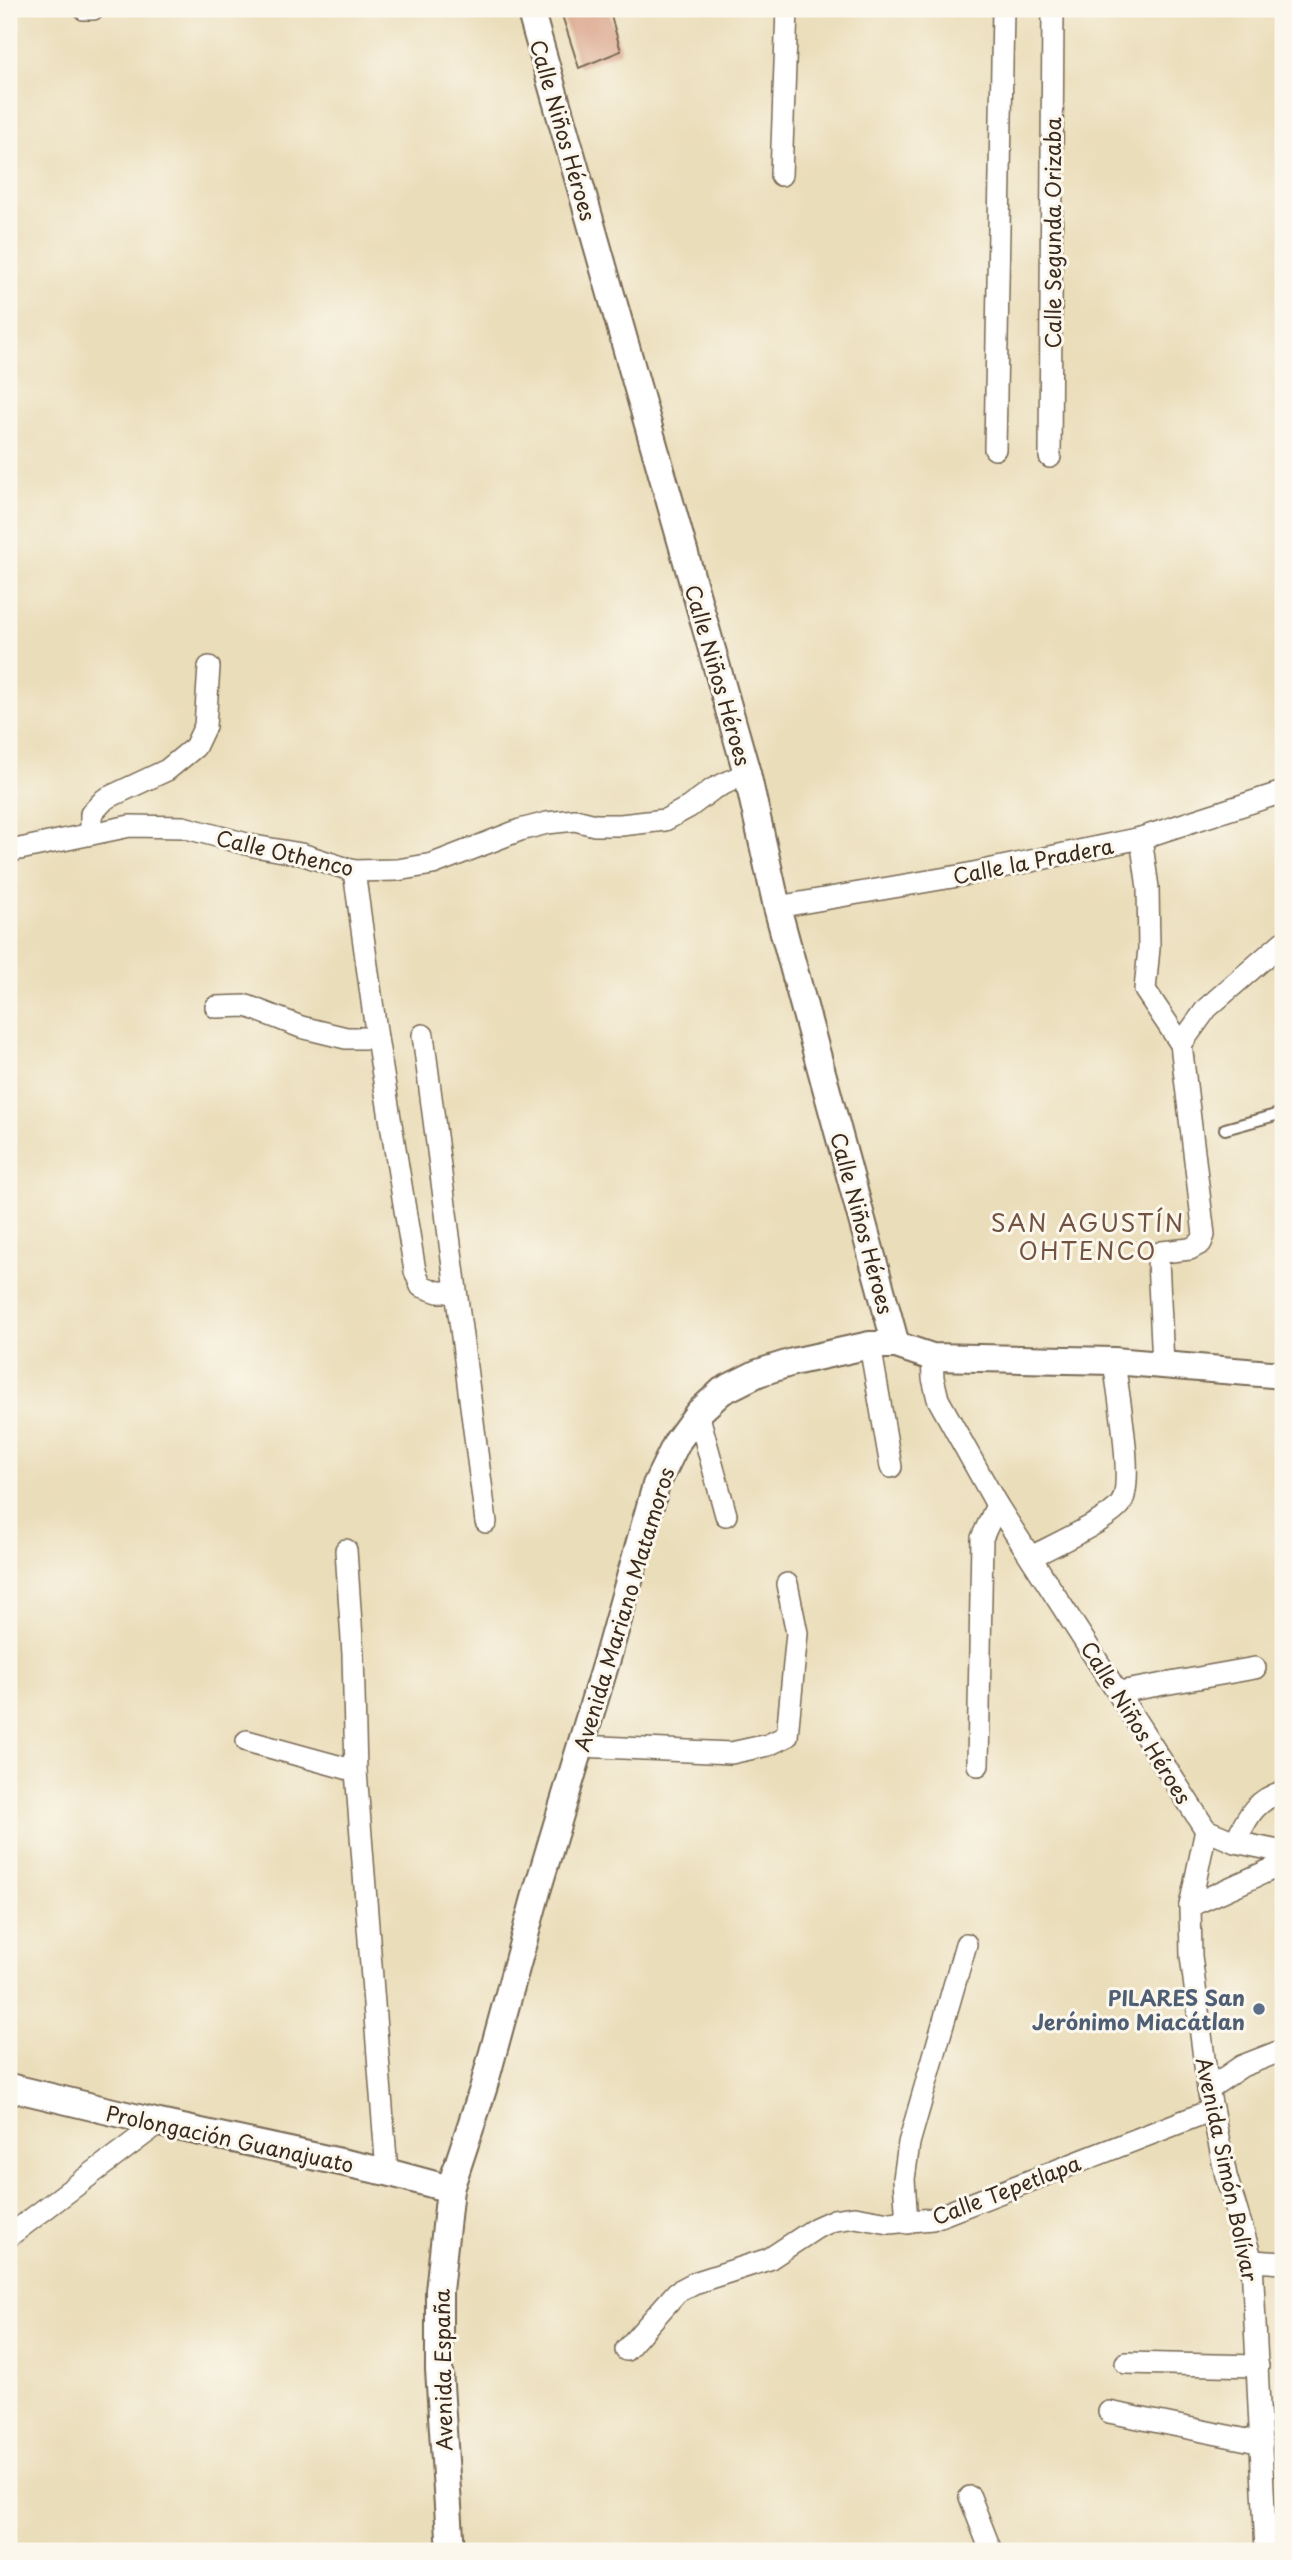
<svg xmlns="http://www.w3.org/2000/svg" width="1292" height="2560" viewBox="0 0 1292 2560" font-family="'Playpen Sans',sans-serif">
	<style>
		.building { fill: #d79d82 }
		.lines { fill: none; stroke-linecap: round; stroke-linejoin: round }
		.service-casing { stroke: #786954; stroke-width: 14 }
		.minor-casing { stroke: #786954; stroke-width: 24 }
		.tertiary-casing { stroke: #786954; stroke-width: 30 }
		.service { stroke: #fff; stroke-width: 10 }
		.minor { stroke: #fff; stroke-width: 21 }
		.tertiary { stroke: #fff; stroke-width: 26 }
		.service-dot { fill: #5c6f8a; stroke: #fbf7ec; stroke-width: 2.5 }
		.labels { text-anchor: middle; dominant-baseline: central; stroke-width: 6; stroke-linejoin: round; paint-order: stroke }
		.street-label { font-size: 21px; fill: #3b2a1e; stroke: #fbf7ec }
		.service-label { font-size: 21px; font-weight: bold; fill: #4e5e75; stroke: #fbf7ec; text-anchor: end }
		.quarter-label { font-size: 24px; letter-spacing: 2px; fill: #725241; stroke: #fbf7ec }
	</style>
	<rect width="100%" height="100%" fill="#fbf7ec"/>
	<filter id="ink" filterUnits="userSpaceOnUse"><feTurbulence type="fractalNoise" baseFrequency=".0143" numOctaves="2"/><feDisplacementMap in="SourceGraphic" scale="14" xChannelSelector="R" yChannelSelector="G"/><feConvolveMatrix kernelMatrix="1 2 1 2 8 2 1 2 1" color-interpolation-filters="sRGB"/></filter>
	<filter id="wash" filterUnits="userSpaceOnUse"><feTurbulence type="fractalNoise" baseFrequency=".00686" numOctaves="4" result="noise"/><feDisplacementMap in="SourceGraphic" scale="28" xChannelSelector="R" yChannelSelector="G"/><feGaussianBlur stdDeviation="1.57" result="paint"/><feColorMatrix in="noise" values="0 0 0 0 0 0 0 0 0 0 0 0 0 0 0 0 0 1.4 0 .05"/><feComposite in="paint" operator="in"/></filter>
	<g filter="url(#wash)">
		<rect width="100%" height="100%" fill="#eaddb9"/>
		<g id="blocks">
			<path class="building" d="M560,9h49l12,42 -42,17z"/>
		</g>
	</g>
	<g filter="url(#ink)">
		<use href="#blocks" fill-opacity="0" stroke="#786954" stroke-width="2"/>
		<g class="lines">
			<g class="service-casing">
				<path id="service" d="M1225,1129l58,-16"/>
			</g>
			<g class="minor-casing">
				<g id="minor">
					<path d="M84,9h9"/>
					<path d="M781,175l6,-166"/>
					<path d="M995,449l8,-440"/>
					<path d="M1050,457l3,-448"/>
					<path d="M91,833v-19l14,-15 62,-29 28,-23 10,-21 4,-59"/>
					<path d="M1141,838l7,50 1,60 -4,42 36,54 26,-36 76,-66"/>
					<path d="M15,850l115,-24 53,1 71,19 47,8 53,17 43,-1 36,-6 87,-34 27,-7 28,-3 20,5h26l44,-5 24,-13 24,-18 34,-16"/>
					<path d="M354,871l23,167 38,233 6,15 17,6h17"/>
					<path d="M777,907l187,-32 177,-37 142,-46"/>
					<path d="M216,1007l31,-1 54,21 45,11h31"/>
					<path d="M423,1035l63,487"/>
					<path d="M870,1345l21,122"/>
					<path d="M932,1357l1,21 5,21 59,106 209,325"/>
					<path d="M1163,1364l-5,-104 4,-8 28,-3 11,-6 3,-8 -23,-191"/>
					<path d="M698,1413l28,102"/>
					<path d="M346,1550l7,104 3,117 31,401"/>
					<path d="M1031,1557c21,-11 76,-36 89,-52 16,-19 -3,-116 -6,-144"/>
					<path d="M1119,1692l136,-24"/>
					<path d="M247,1741l109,30"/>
					<path d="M580,1746l151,7 37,-8 19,-9 10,-103 -10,-49"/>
					<path d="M978,1765l4,-227 15,-33"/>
					<path d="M1206,1830l-16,76 1,50 17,133 18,87 26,85 14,290"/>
					<path d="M1206,1830l29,12 48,10"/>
					<path d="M1235,1842c12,-24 20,-43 48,-50"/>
					<path d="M1190,1906l93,-42"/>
					<path d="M1208,2089l34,-23 41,-16"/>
					<path d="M907,2223l-3,-44 5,-36 57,-199"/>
					<path d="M9,2236l150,-113"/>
					<path d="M1252,2261l31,2"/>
					<path d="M626,2350l51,-58 17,-9 75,-24 47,-31 18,-8 21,-3 34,6 43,-4 280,-109"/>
					<path d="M1126,2363l132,3"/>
					<path d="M1109,2412l153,31"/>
					<path d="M970,2497l21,54"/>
				</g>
			</g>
			<g class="tertiary-casing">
				<g id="tertiary">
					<path d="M530,9l217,764 30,134 119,438"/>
					<path d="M9,2087l150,36 228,49 63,17"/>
					<path d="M451,2551l-12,-181v-79l11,-102 33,-100 54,-198 72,-239 47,-167 21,-43 21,-29 24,-22 36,-18 35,-11 77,-17h26l36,12 182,4 169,14"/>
				</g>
			</g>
			<use href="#service" class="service"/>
			<use href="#minor" class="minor"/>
			<use href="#tertiary" class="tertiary"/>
		</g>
	</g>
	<circle class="service-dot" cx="1259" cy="2009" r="7"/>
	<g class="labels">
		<g class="street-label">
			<text transform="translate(564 130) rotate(74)">Calle Niños Héroes</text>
			<text transform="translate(1052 233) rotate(-90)">Calle Segunda Orizaba</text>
			<text transform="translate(719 675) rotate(74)">Calle Niños Héroes</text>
			<text transform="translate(285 852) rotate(13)">Calle Othenco</text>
			<text transform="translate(1033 860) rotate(-11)">Calle la Pradera</text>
			<text transform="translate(863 1223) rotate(75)">Calle Niños Héroes</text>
			<text transform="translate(623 1609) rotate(-73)">Avenida Mariano Matamoros</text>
			<text transform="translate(1137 1722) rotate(58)">Calle Niños Héroes</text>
			<text transform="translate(230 2138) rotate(12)">Prolongación Guanajuato</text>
			<text transform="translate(1228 2169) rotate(78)">Avenida Simón Bolívar</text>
			<text transform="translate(1006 2189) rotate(-21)">Calle Tepetlapa</text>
			<text transform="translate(442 2370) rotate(-91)">Avenida España</text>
		</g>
		<g class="service-label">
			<text x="1245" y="1997">PILARES San<tspan x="1245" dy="24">Jerónimo Miacátlan</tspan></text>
		</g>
		<g class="quarter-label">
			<text x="1088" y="1222">SAN AGUSTÍN<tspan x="1088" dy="28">OHTENCO</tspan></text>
		</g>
	</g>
	<rect width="1292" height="2560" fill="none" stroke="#fbf7ec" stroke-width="35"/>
</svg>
